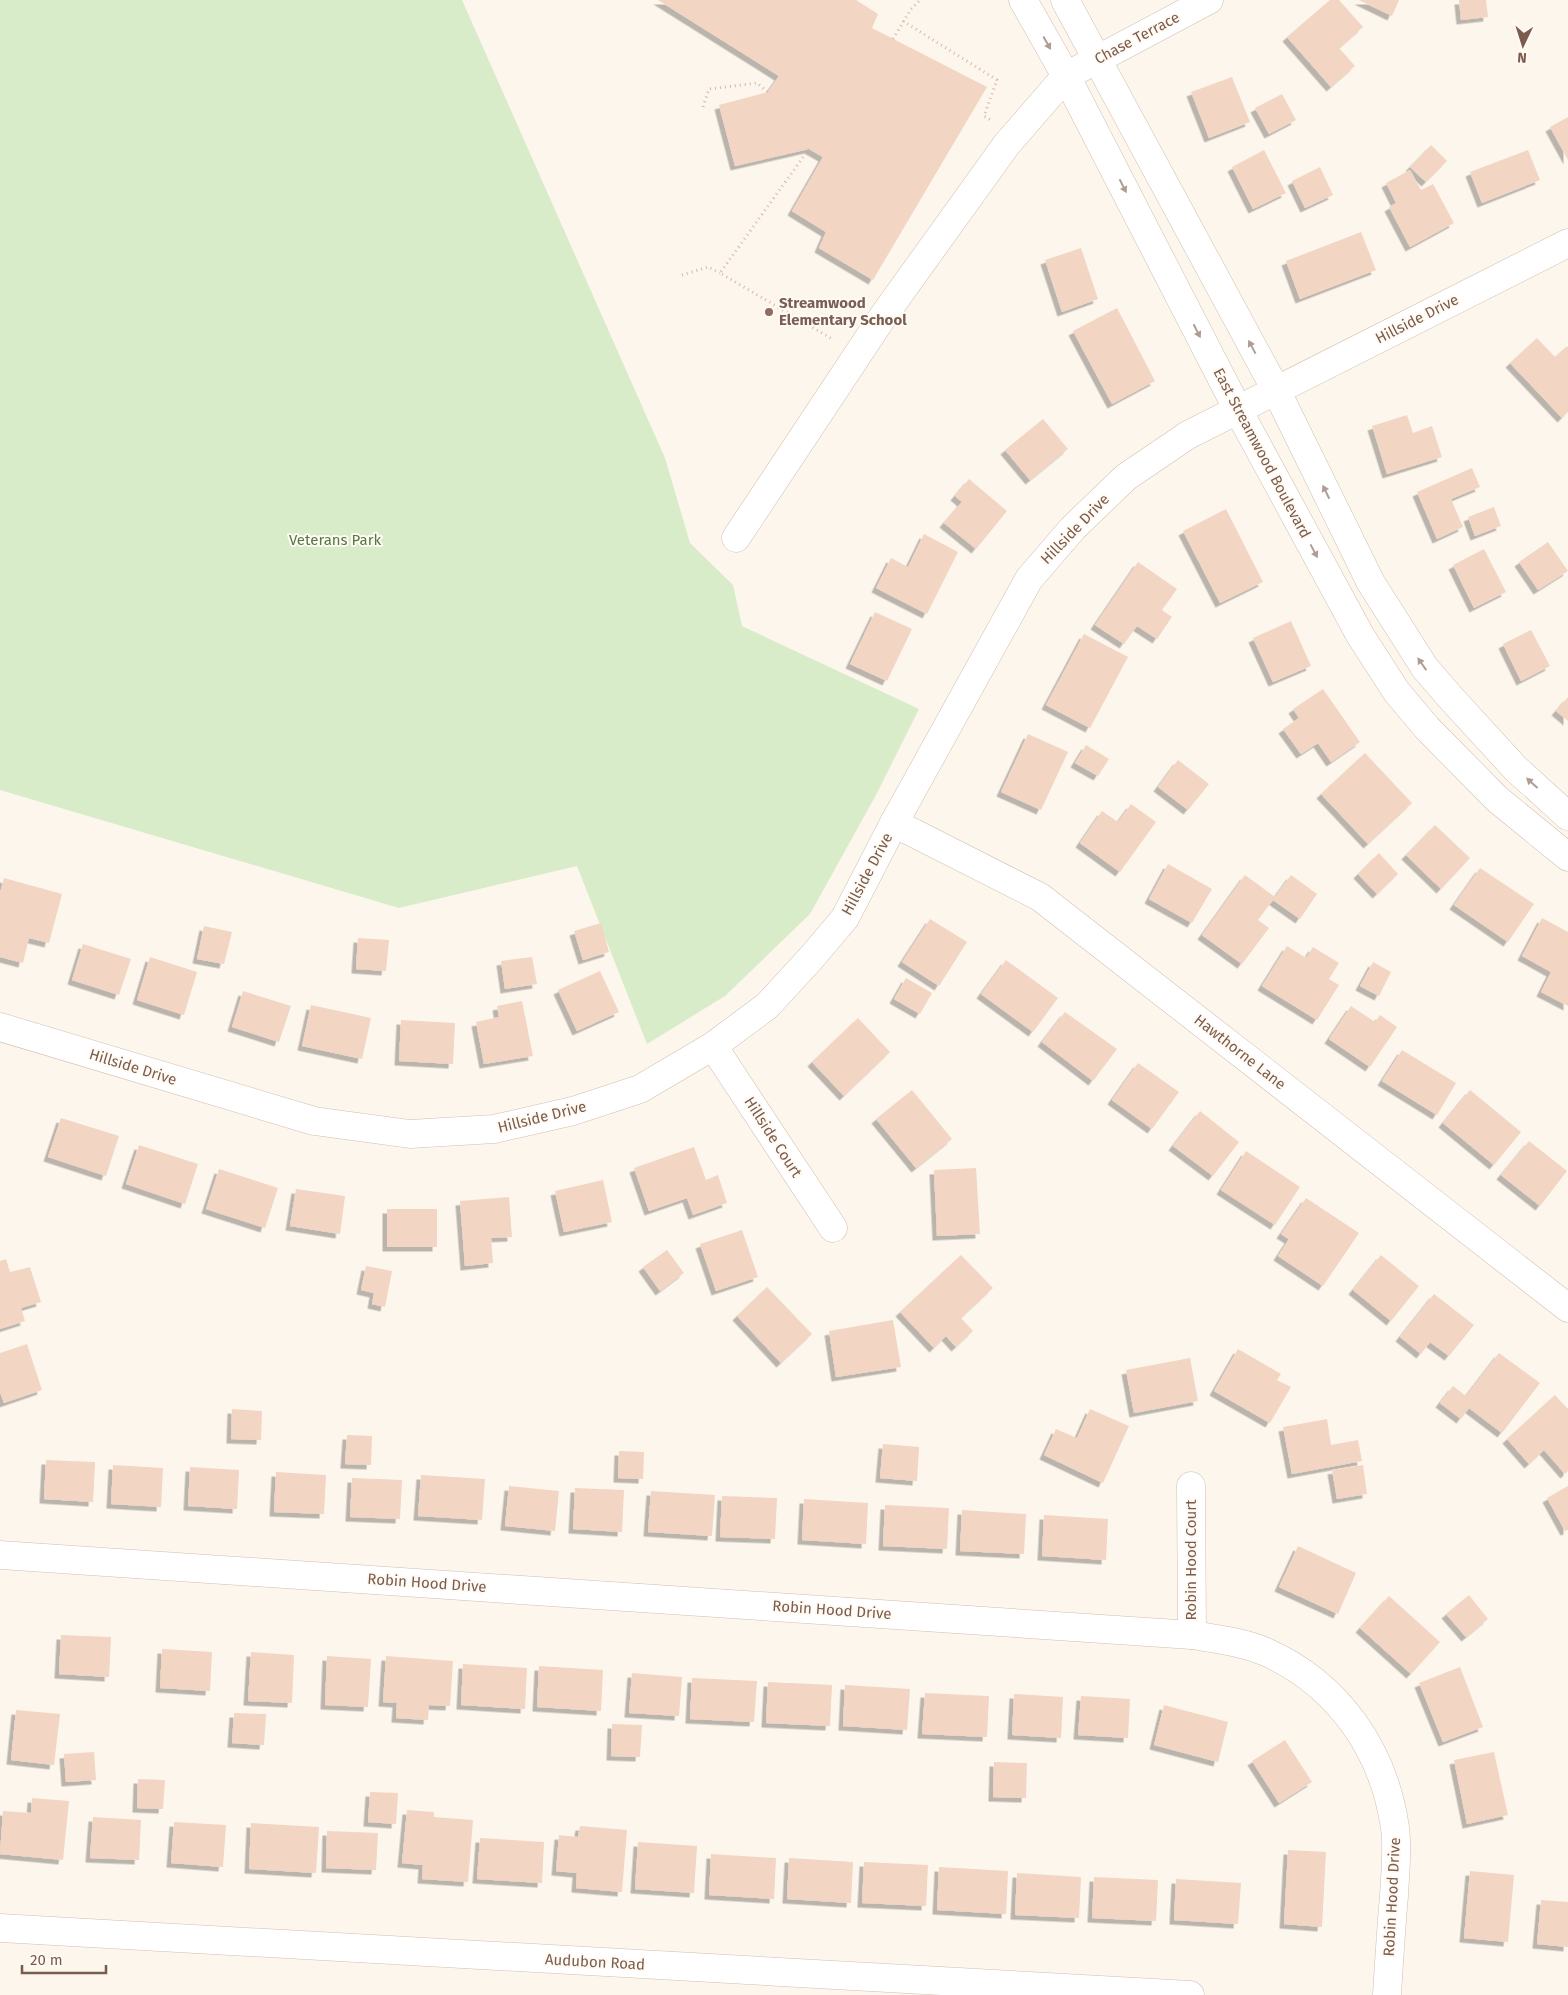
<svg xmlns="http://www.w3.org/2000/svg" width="1568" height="1995" viewBox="0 0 1568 1995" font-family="'Fira Sans',sans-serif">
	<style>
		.green { fill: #d8ecc9 }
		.building { fill: #f3d5c3; filter: url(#shadow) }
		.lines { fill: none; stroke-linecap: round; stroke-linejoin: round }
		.minor-casing { stroke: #d1beb0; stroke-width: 29 }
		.path { stroke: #d9b8a5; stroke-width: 3; stroke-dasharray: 1 4; stroke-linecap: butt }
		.minor { stroke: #fff; stroke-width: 28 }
		.oneway { fill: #af9d94 }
		.education-dot { fill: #8d6e63; stroke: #fffaf3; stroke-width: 2 }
		.labels { text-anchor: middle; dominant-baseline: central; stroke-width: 4; stroke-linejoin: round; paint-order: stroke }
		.street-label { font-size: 15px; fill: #7a5c4d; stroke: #fffaf3 }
		.education-label { font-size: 15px; font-weight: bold; fill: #785e54; stroke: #fffaf3; text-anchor: start }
		.park-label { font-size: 15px; fill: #537a41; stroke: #fffaf3 }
	</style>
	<defs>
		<filter id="shadow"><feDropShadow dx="-4.5" dy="4.5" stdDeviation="0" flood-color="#0004"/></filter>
	</defs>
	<rect width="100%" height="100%" fill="#fdf6ec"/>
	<path class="green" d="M0,0h462l203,458 25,85 43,42 9,41 177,83 -43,86 -66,119 -85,82 -78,48 -70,-178 -178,42 -399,-118z"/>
	<g class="building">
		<path d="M658,0h198l22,14 -6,14 115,59 -114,193 -54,-32 7,-16 -34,-21 31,-54 -14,-8 -74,17 -16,-61 49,-13 11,-16z"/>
		<path d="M1330,0h9l24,27 -24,21 16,18 -24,21 -44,-50z"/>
		<path d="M1359,0h40l-7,16z"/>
		<path d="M1459,0h27l2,17 -27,3z"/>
		<path d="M1232,77l18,45 -41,16 -18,-46z"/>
		<path d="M1282,94l14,26 -27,14 -14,-26z"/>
		<path d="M1568,117v43l-18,-33z"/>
		<path d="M1431,145l16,16 -21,21 -16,-15z"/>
		<path d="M1264,150l22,43 -33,16 -21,-42z"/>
		<path d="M1528,150l12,30 -58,23 -12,-31z"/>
		<path d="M1320,167l13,28 -28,13 -13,-27z"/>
		<path d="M1410,170l11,20 12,-6 21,39 -44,24 -21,-40 7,-4 -10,-20z"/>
		<path d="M1361,232l15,38 -76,29 -14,-38z"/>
		<path d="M1081,248l17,51 -36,13 -17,-52z"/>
		<path d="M1117,308l38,73 -43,23 -39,-73z"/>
		<path d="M1537,338l18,19 12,-11 1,2v64l-6,6 -52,-55z"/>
		<path d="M1407,415l6,18 19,-7 10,31 -55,17 -15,-48z"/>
		<path d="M1043,419l25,30 -38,31 -25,-30z"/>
		<path d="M1472,468l8,19 -29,12 12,28 -26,12 -20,-47z"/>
		<path d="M969,479l38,32 -31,38 -32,-26 18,-21 -7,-6z"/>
		<path d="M1494,507l7,19 -26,10 -7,-19z"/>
		<path d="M1226,509l37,73 -43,21 -37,-72z"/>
		<path d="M924,534l34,18 -31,62 -51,-26 15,-30 17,9z"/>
		<path d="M1548,542l20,29 -30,19 -19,-28z"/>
		<path d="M1484,549l22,43 -32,16 -21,-43z"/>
		<path d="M1138,562l39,27 -15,21 10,7 -15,22 -20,-13 -13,18 -29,-19z"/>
		<path d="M875,612l37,17 -25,52 -37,-17z"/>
		<path d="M1291,621l20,45 -38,16 -20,-44z"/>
		<path d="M1531,630l19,36 -29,15 -18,-37z"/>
		<path d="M1084,634l44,23 -38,71 -44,-23z"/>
		<path d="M1323,689l37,53 -29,20 -13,-19 -17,11 -18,-25 16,-11 -6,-9z"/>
		<path d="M1568,697v24l-12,-10z"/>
		<path d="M1028,734l40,18 -27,58 -40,-18z"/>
		<path d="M1086,745l23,14 -11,17 -23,-13z"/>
		<path d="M1365,753l47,50 -44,41 -47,-50z"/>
		<path d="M1178,760l31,24 -21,26 -30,-23z"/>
		<path d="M1131,804l25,18 -36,50 -40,-29 22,-32 16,11z"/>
		<path d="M1435,825l35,33 -29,31 -35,-34z"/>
		<path d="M1379,853l19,21 -21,20 -19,-20z"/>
		<path d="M1168,864l44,25 -20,34 -43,-24z"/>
		<path d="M1480,868l54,36 -26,38 -54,-37z"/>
		<path d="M1245,875l30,22 16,-22 26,19 -17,25 -27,-19 -15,20 11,8 -27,36 -40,-29z"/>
		<path d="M4,878l58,16 -13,49 -20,-5 -6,25 -23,-6v-64z"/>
		<path d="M1542,918l26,14v74l-27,-14 10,-20 -29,-16z"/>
		<path d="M930,919l37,23 -28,44 -37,-24z"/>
		<path d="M601,923l8,29 -26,8 -9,-29z"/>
		<path d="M204,926l28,6 -8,32 -27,-5z"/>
		<path d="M358,938l31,2 -3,31 -30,-2z"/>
		<path d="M83,944l48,15 -12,36 -47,-15z"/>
		<path d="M1287,946l19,12 7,-11 26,16 -10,16 10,6 -22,35 -55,-34z"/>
		<path d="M150,957l47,15 -13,43 -47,-15z"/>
		<path d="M532,957l5,27 -32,5 -4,-28z"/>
		<path d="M1006,960l52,38 -25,34 -52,-38z"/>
		<path d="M1373,962l18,10 -12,24 -19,-10z"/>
		<path d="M600,971l19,41 -42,19 -19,-41z"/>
		<path d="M906,978l26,15 -12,21 -26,-15z"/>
		<path d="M243,991l48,15 -12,36 -47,-15z"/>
		<path d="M522,1001l11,55 -49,8 -8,-42 23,-5 -2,-11z"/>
		<path d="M311,1005l60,13 -9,41 -60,-13z"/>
		<path d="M1351,1006l24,16 5,-7 17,12 -27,40 -41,-28z"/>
		<path d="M1065,1012l52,37 -24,32 -51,-39z"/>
		<path d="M858,1018l32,34 -46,44 -32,-34z"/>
		<path d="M401,1020l54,3 -2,41 -54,-3z"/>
		<path d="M1402,1050l54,33 -19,32 -55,-34z"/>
		<path d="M1138,1063l41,29 -27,37 -40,-29z"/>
		<path d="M912,1090l40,49 -36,29 -40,-49z"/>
		<path d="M1470,1090l51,42 -27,33 -51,-42z"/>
		<path d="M1200,1111l39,31 -26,34 -40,-30z"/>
		<path d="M61,1118l58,18 -13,40 -58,-19z"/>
		<path d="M1529,1141l38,30 -27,35 -39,-31z"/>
		<path d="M139,1145l59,19 -13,40 -59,-20z"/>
		<path d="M694,1147l12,33 12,-5 9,28 -34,12 -6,-17 -38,13 -15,-43z"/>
		<path d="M1246,1151l54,36 -25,38 -54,-35z"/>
		<path d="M976,1168l4,66 -43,2 -3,-66z"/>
		<path d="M219,1169l59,19 -13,40 -59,-19z"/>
		<path d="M603,1180l9,42 -48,10 -9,-41z"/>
		<path d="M296,1189l49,7 -5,38 -50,-8z"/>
		<path d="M509,1197l3,40 -21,1 2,25 -28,3 -5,-65z"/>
		<path d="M1306,1198l53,35 -36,53 -45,-30 11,-17 -8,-5z"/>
		<rect x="387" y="1209" width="50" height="38"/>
		<path d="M742,1230l16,47 -42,14 -16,-47z"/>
		<path d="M667,1250l17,23 -24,18 -17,-24z"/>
		<path d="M961,1255l32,33 -32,30 12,13 -17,16 -10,-11 -12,12 -34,-36z"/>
		<path d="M1381,1255l38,31 -28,35 -38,-31z"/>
		<path d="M6,1259l4,13 20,-5 11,35 -20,6 4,13 -25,8v-68z"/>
		<path d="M366,1266l26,5 -7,36 -13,-3 2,-11 -13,-3z"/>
		<path d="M767,1287l45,47 -31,29 -44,-47z"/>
		<path d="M1434,1294l40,31 -25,31 -19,-14 -9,12 -21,-17z"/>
		<path d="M893,1320l8,47 -65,10 -7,-46z"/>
		<path d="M27,1344l15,46 -38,13 -4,-11v-39z"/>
		<path d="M1238,1349l43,25 -4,6 14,7 -21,36 -56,-32z"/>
		<path d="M1499,1353l41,30 -38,50 -33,-25 -8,11 -21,-16 13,-17 13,10z"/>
		<path d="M1190,1358l8,43 -64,12 -8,-43z"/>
		<path d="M1555,1395l13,14v62l-3,3 -21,-24 -15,14 -22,-25z"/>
		<path d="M232,1409l30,2 -1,29 -30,-1z"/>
		<path d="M1090,1409l39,17 -26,57 -59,-28 12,-26 21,9z"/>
		<path d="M1327,1419l4,26 27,-5 4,21 -70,13 -9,-47z"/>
		<path d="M347,1435l25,1 -1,29 -26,-1z"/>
		<path d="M883,1444l36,3 -2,34 -37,-3z"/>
		<path d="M619,1451l25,1 -1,27 -25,-1z"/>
		<path d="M46,1460l49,2 -2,40 -49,-3z"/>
		<path d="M113,1465l50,3 -2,39 -50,-3z"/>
		<path d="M1363,1465l4,29 -30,5 -5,-29z"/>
		<path d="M190,1467l49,3 -2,39 -49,-3z"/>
		<path d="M276,1472l50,3 -2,39 -50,-2z"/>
		<path d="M421,1475l64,4 -3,41 -64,-4z"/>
		<path d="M352,1478l50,2 -2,39 -50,-2z"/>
		<path d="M509,1486l50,5 -4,40 -50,-5z"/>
		<path d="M1568,1486v44l-3,1 -18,-33z"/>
		<path d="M575,1488l49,2 -2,42 -49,-3z"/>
		<path d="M651,1491l64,4 -3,41 -64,-4z"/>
		<path d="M722,1496l55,2 -2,41 -55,-2z"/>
		<path d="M804,1499l64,4 -2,41 -64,-4z"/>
		<path d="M885,1505l64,3 -2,41 -64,-3z"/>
		<path d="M962,1510l64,4 -2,40 -64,-3z"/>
		<path d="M1044,1515l64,4 -2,41 -64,-4z"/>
		<path d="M1298,1546l58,27 -18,41 -59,-27z"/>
		<path d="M1469,1595l19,24 -22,18 -20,-23z"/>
		<path d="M1389,1596l51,46 -29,32 -51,-46z"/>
		<path d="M61,1635l50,2 -2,40 -50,-3z"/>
		<path d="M162,1649l50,3 -2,39 -50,-3z"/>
		<path d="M251,1652l43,3 -2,48 -44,-2z"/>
		<path d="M327,1656l44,3 -3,48 -43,-2z"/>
		<path d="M386,1656l67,5 -3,45 -21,-1 -1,15 -32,-2 1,-15 -14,-1z"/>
		<path d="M463,1664l64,4 -2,41 -64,-4z"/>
		<path d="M539,1666l64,4 -2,41 -64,-4z"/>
		<path d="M1460,1667l23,60 -40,15 -24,-59z"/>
		<path d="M632,1673l50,4 -3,39 -50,-3z"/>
		<path d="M692,1678l65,3 -3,41 -64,-3z"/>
		<path d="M768,1682l64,3 -2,41 -64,-3z"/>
		<path d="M845,1685l65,4 -3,41 -64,-4z"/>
		<path d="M925,1693l64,3 -2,41 -65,-3z"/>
		<path d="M1014,1694l49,3 -2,41 -49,-3z"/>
		<path d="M1081,1696l49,3 -2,39 -50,-3z"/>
		<path d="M1164,1705l64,17 -10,40 -64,-17z"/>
		<path d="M16,1710l44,4 -6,51 -43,-5z"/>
		<path d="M234,1713l32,1 -2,31 -32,-2z"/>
		<path d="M612,1724l30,1 -2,32 -29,-1z"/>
		<path d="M1285,1740l27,42 -33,21 -27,-42z"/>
		<path d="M94,1752l2,28 -30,2 -2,-28z"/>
		<path d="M1494,1752l14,63 -41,9 -13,-64z"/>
		<path d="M994,1762l33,1 -1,35 -33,-1z"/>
		<path d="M138,1779l27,1 -2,29 -26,-1z"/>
		<path d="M370,1792l28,1 -2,31 -28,-2z"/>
		<path d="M32,1798l37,3 -6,59 -63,-6 3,-43 28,2z"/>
		<path d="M407,1810l27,2v5l39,3 -5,62 -46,-3 1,-14 -21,-2z"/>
		<path d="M93,1817l48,3 -2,40 -49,-2z"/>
		<path d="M174,1822l52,3 -3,42 -52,-4z"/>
		<path d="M251,1823l68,4 -3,46 -67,-4z"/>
		<path d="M580,1826l47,4 -5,62 -46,-4 1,-15 -21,-2 3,-36 19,2z"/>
		<path d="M327,1831l51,2 -2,37 -50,-2z"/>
		<path d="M480,1838l64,4 -2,41 -65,-4z"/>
		<path d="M638,1842l59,4 -3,47 -59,-4z"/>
		<path d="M1288,1850l38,2 -4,75 -38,-3z"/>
		<path d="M711,1854l65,4 -2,41 -65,-4z"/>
		<path d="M789,1858l64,4 -2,41 -64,-4z"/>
		<path d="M864,1862l64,3 -2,41 -64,-3z"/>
		<path d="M939,1867l69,4 -2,43 -69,-4z"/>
		<path d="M1470,1871l44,4 -6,67 -44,-4z"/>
		<path d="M1017,1873l64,4 -2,41 -64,-3z"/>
		<path d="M1094,1877l64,3 -2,41 -64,-3z"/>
		<path d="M1176,1879l65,4 -3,41 -64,-4z"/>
		<path d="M1541,1900l27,2v45l-31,-3z"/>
	</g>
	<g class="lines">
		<g class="minor-casing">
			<g id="minor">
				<path d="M1023,0l43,76 172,334 122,225 36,56 31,37 70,71 71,58"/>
				<path d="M1065,0l211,390 95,193 54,85 25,29 66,72 52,47"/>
				<path d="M736,538l148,-223 123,-171 59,-68 143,-76"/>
				<path d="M894,823l146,74 528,411"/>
				<path d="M0,1027l314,94 96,13 84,-5 79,-18 67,-22 73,-43 54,-40 45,-49 33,-39 49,-95 135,-244 44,-51 53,-51 62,-42 380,-192"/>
				<path d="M713,1046l120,182"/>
				<path d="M1191,1486l1,149"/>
				<path d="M0,1555l1192,80c24,4 51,7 74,17 72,32 118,98 129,176 3,22 0,46 -1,68 -3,33 -5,66 -7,99"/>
				<path d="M0,1928l1190,67"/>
			</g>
		</g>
		<g class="path">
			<path d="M903,21l94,59 -13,36 8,5"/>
			<path d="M893,39l18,-30 9,-9"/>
			<path d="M703,107l6,-18 48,-6 11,9"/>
			<path d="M809,149l-89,124 114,67"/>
			<path d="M682,275l26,-8 12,6"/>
		</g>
		<use href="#minor" class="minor"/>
	</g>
	<defs><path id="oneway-solid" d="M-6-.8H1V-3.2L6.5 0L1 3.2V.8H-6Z" transform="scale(1.25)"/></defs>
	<g class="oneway">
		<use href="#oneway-solid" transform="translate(1047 43) rotate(61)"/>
		<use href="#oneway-solid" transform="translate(1123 186) rotate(63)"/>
		<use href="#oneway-solid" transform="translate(1197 331) rotate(63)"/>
		<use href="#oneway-solid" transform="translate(1252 347) rotate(-118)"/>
		<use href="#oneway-solid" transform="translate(1326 492) rotate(-116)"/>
		<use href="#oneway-solid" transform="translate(1314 551) rotate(62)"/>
		<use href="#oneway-solid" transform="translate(1422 664) rotate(-125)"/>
		<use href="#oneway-solid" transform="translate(1532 783) rotate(-138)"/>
	</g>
	<circle class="education-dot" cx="769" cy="312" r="5"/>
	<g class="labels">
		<g class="street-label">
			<text transform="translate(1137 38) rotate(-28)">Chase Terrace</text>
			<text transform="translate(1417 319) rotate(-27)">Hillside Drive</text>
			<text transform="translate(1262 453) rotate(62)">East Streamwood Boulevard</text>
			<text transform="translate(1075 529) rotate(-46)">Hillside Drive</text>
			<text transform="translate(867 874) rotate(-62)">Hillside Drive</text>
			<text transform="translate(1240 1052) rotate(38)">Hawthorne Lane</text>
			<text transform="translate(133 1067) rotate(17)">Hillside Drive</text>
			<text transform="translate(542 1117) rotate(-14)">Hillside Drive</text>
			<text transform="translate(773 1137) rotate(57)">Hillside Court</text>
			<text transform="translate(1191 1560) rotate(-90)">Robin Hood Court</text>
			<text transform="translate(427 1583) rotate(4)">Robin Hood Drive</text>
			<text transform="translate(832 1610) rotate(4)">Robin Hood Drive</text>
			<text transform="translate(1392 1897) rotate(-87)">Robin Hood Drive</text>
			<text transform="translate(595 1962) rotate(3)">Audubon Road</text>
		</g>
		<g class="education-label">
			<text x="779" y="303">Streamwood<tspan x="779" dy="17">Elementary School</tspan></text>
		</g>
		<g class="park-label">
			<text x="335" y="540">Veterans Park</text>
		</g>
	</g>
	<g transform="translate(1523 45) rotate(184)" stroke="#fffaf3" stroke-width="4" paint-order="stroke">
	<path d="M0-4L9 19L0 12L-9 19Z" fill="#7a5c4d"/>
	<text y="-8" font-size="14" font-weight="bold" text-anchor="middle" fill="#7a5c4d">N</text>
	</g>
	<path d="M22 1965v8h84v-8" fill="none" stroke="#7a5c4d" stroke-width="2.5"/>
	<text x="30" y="1965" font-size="15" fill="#7a5c4d" stroke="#fffaf3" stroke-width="4" paint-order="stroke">20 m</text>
</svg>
